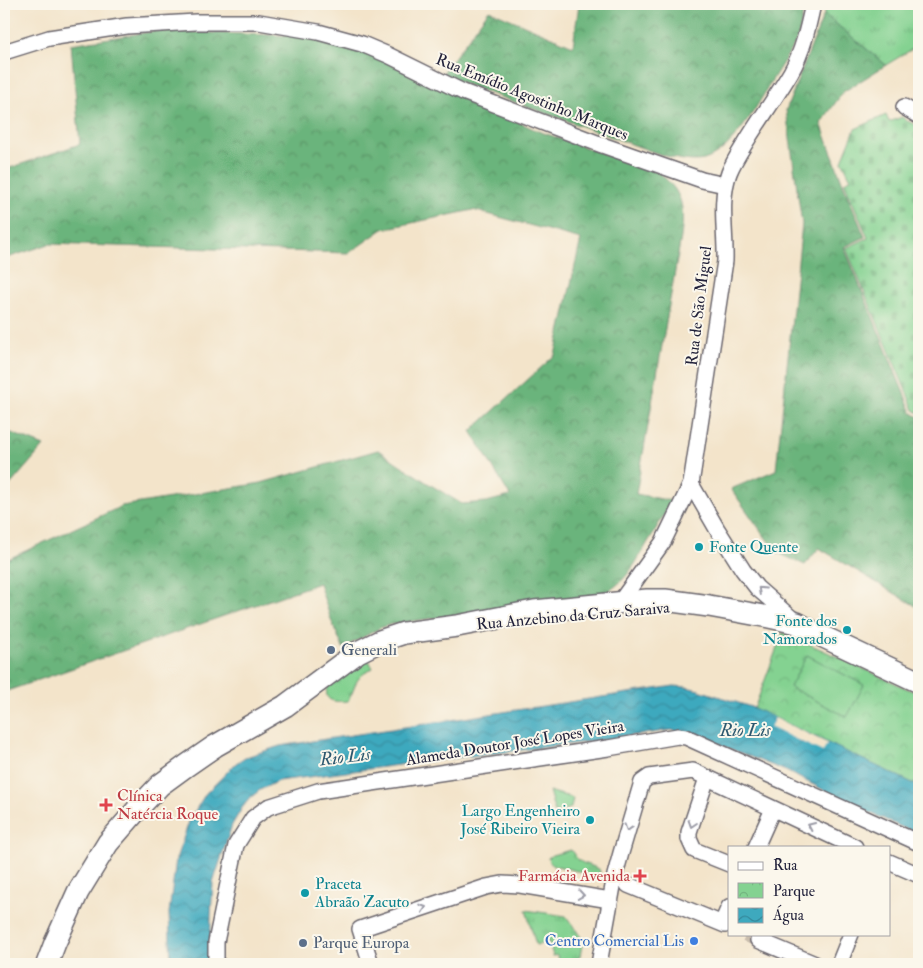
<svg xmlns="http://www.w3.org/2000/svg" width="923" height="968" viewBox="0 0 923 968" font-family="'IM FELL Double Pica',serif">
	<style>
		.grass { fill: url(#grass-tufts); stroke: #537a66 }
		.forest { fill: url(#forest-crowns); stroke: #466b5b }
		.cemetery { fill: url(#cemetery-stones); stroke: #537a66 }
		.park { fill: url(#park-crowns); stroke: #537a66 }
		.pitch { fill: #84d291; stroke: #537a66 }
		.water { fill: url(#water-waves); stroke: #30667c }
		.pier { fill: #f3e4ca }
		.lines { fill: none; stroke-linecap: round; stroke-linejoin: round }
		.street-tunnel { stroke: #c9bdad; stroke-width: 15; stroke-dasharray: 15 8; stroke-linecap: butt }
		.street-casing { stroke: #6b666d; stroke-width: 18 }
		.secondary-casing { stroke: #6b666d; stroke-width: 24 }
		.street { stroke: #fff; stroke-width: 15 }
		.secondary { stroke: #fff; stroke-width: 21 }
		.oneway { stroke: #9c9ca7 }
		.culture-dot { fill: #0f9aa8; stroke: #fbf7ec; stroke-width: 2 }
		.service-dot { fill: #5c6f8a; stroke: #fbf7ec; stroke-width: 2 }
		.health-dot { fill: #e0444e; stroke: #fbf7ec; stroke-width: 2 }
		.shop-dot { fill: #3f7fe0; stroke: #fbf7ec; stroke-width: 2 }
		.labels { text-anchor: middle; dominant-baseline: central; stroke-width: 4; stroke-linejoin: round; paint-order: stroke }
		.street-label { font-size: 16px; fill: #22223b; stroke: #fbf7ec }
		.culture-label { font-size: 16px; fill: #0d838f; stroke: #fbf7ec; text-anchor: start }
		.service-label { font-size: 16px; fill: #4e5e75; stroke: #fbf7ec; text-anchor: start }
		.health-label { font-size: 16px; fill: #be3a42; stroke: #fbf7ec; text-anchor: start }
		.shop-label { font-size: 16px; fill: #366cbe; stroke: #fbf7ec; text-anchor: end }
		.water-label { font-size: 18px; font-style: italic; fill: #2d586f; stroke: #fbf7ec }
	</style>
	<defs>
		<pattern id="grass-tufts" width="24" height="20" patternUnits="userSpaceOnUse" patternTransform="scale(1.25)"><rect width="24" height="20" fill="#84d291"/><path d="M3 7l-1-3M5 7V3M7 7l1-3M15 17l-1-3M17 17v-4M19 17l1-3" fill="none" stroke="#72b47e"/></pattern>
		<pattern id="forest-crowns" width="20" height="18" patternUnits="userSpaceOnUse" patternTransform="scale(1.25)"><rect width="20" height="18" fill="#6bb47b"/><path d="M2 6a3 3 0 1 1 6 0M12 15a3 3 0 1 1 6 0" fill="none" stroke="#589266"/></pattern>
		<pattern id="cemetery-stones" width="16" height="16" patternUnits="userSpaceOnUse" patternTransform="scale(1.25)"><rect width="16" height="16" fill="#84d291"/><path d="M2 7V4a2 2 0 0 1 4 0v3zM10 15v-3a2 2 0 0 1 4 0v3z" fill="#72b47e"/></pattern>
		<pattern id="park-crowns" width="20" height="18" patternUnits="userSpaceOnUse" patternTransform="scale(1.25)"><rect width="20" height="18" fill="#84d291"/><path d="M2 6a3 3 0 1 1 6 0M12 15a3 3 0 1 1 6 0" fill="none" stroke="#72b47e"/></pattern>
		<pattern id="water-waves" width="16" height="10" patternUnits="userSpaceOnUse" patternTransform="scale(1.25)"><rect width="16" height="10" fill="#3ea9be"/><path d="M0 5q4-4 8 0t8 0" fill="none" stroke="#34899c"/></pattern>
	</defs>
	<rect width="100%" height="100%" fill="#fbf7ec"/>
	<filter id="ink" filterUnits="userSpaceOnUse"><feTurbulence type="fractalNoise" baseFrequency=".02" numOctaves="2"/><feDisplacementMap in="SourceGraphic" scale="10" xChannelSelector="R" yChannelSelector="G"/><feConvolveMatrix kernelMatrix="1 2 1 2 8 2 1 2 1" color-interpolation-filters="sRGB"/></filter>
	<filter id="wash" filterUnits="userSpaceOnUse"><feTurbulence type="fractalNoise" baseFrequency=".0096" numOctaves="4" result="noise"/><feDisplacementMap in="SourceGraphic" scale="20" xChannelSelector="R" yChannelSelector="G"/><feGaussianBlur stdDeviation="1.12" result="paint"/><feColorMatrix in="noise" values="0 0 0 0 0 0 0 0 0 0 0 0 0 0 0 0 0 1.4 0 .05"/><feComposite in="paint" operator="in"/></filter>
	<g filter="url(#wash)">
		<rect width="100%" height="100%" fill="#f3e4ca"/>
		<g class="grass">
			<path d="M826,4h93v41l-33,20 -62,-51z"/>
			<path d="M368,659l5,9c-21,11 -15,16 -25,33 -11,1 -26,2 -20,-14l26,-20z"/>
			<path d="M549,791l24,7 -2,10 -16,5z"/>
			<path d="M571,850c10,16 13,12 28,19l1,3 -1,4 -13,6 -5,-10 -28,-7 -4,-3 -1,-4 4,-3z"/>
			<path d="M526,910l40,6 17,24 -3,16 -9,7 -10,1 -4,-9 -4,1 -4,-14 -13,3z"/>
		</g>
		<g class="forest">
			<path d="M579,4h226c-3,11 -4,27 -9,37 -6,12 -15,24 -22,36 -15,25 -40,74 -70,83 -14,3 -29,-2 -42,-5l-198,-71 -21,-11 46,-63 84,36z"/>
			<path d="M824,14l62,51 -43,27 -22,31 22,61 22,53 -21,10 68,166 7,4v191l-100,-60 -14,17 -29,-13 -45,-63 45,-19 26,-246 -16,-114z"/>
			<path d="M156,31l142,5 42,9 36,12 162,74 122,42c5,5 10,10 14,15 11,15 9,32 7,49l-45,257 36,7c-8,14 -16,28 -24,41 -15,26 -27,49 -58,56l-193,25 -15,4 -39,21 -12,-28 -12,-37 -315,109v-131l118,-55 139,-23 117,-33 48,32 36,22 24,-2 24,-6 -39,-65 84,-76 26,-116 -108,-29 -90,19 -34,24 -300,-9 -45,15v-89l76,-26 -9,-100z"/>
			<path d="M4,430l40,16 -40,46z"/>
		</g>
		<path class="cemetery" d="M886,115l3,7 13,-5 5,4 12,5v287l-5,-3 -68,-162 22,-10 -24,-56 7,-3 -9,-18 13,-32z"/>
		<path class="park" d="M783,632l136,62v92l-165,-77z"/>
		<path class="pitch" d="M807,655l57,30 -17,32 -57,-30z"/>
		<path class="water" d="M674,686l12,1 13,3 55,18 165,78v49l-66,-30 -67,-34 -68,-27 -46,-14 -84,12 -182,22 -128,17 -18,9 -10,8 -8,10 -10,17 -19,58 -2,32 -1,49h-39l-2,-51 7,-54 14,-40 16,-26 30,-30 13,-7 31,-10z"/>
		<path class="pier" d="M775,718l52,25 -4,9 -53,-25z"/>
	</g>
	<g filter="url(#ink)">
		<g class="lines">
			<path class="street-tunnel" d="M746,934l12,6"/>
			<g class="street-casing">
				<g id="street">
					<path d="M4,52l45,-14 78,-12 69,-4h63l59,10 44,12 26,11 75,37 139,53 100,35 23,5"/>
					<path d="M904,107l15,9"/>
					<path d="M691,484l26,45 26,41 14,18 40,35"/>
					<path d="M620,602l43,-60 28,-58 34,-223c1,-28 -6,-61 4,-88 5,-13 13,-24 20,-36 14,-22 29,-43 42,-65 12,-21 17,-45 22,-68"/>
					<path d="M707,778l-18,54v7l5,11 35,14"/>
					<path d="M756,847l17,-38"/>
					<path d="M889,862l30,13"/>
					<path d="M628,885l97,40"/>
					<path d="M722,923l7,-16"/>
					<path d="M758,940l57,24"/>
					<path d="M216,964v-22l20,-97 17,-27 15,-11 50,-16 290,-43 70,-12 8,1 233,106"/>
					<path d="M371,964l-11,-35 126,-42 16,-3 18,1 90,15"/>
					<path d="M599,964l16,-89 6,-22 21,-71 7,-5 44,-6 162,76"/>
					<path d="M839,964l12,-30"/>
				</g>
			</g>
			<g class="secondary-casing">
				<path id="secondary" d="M47,964l8,-21 23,-51 30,-49 34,-39 18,-19 26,-19 29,-20 70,-40 73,-54 22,-11 24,-8 53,-7 77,-15 113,-11h18l44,6 60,11 28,6 16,9 106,50"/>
			</g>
			<use href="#street" class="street"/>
			<use href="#secondary" class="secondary"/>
		</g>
		<defs><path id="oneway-chevron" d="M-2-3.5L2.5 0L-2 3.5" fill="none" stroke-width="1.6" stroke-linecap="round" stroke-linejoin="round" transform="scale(1.25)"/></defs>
		<g class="oneway">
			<use href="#oneway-chevron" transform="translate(761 590) rotate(-137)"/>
			<use href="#oneway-chevron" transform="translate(692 824) rotate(108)"/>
			<use href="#oneway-chevron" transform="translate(811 826) rotate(-155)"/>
			<use href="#oneway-chevron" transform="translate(628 828) rotate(107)"/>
			<use href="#oneway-chevron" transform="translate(581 895) rotate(9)"/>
			<use href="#oneway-chevron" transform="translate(423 908) rotate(-18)"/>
		</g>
	</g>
	<g class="culture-dot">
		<circle cx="699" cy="547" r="5"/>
		<circle cx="847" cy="630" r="5"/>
		<circle cx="590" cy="820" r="5"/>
		<circle cx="305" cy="893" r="5"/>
	</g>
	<g class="service-dot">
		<circle cx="331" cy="650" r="5"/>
		<circle cx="303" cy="943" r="5"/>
	</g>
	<g class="health-dot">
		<path d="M103.5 797.5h5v5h5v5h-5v5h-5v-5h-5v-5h5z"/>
		<path d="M637.5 868.5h5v5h5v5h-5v5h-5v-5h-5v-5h5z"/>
	</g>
	<circle class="shop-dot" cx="694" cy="941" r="5"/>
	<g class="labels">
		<g class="street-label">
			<text transform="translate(532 97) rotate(22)">Rua Emídio Agostinho Marques</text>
			<text transform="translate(699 306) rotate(-83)">Rua de São Miguel</text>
			<text transform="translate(573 616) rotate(-5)">Rua Anzebino da Cruz Saraiva</text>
			<text transform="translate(515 743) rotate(-9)">Alameda Doutor José Lopes Vieira</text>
		</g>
		<g class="culture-label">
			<text x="709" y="547">Fonte Quente</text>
			<text x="837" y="621" text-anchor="end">Fonte dos<tspan x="837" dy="18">Namorados</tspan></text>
			<text x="580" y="811" text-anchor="end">Largo Engenheiro<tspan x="580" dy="18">José Ribeiro Vieira</tspan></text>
			<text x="315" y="884">Praceta<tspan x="315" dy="18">Abraão Zacuto</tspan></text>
		</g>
		<g class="service-label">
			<text x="341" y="650">Generali</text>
			<text x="313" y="943">Parque Europa</text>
		</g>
		<g class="health-label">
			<text x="117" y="796">Clínica<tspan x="117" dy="18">Natércia Roque</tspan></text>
			<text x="630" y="876" text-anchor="end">Farmácia Avenida</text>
		</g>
		<g class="shop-label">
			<text x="684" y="941">Centro Comercial Lis</text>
		</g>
		<g class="water-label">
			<text x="745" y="730">Rio Lis</text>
			<text transform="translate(345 757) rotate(-7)">Rio Lis</text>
		</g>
	</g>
	<rect width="923" height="968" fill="none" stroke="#fbf7ec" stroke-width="20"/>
	<rect x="728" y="846" width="162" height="90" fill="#fbf7ec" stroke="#a4a2a5"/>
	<rect x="738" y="862" width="25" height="8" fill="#ffffff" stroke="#a4a2a5"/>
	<text x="773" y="870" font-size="15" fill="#22223b">Rua</text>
	<rect x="738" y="883" width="25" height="15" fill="url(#park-crowns)" stroke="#a4a2a5"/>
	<text x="773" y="896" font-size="15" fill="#22223b">Parque</text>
	<rect x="738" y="908" width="25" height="15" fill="url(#water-waves)" stroke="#a4a2a5"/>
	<text x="773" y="920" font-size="15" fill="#22223b">Água</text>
</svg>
